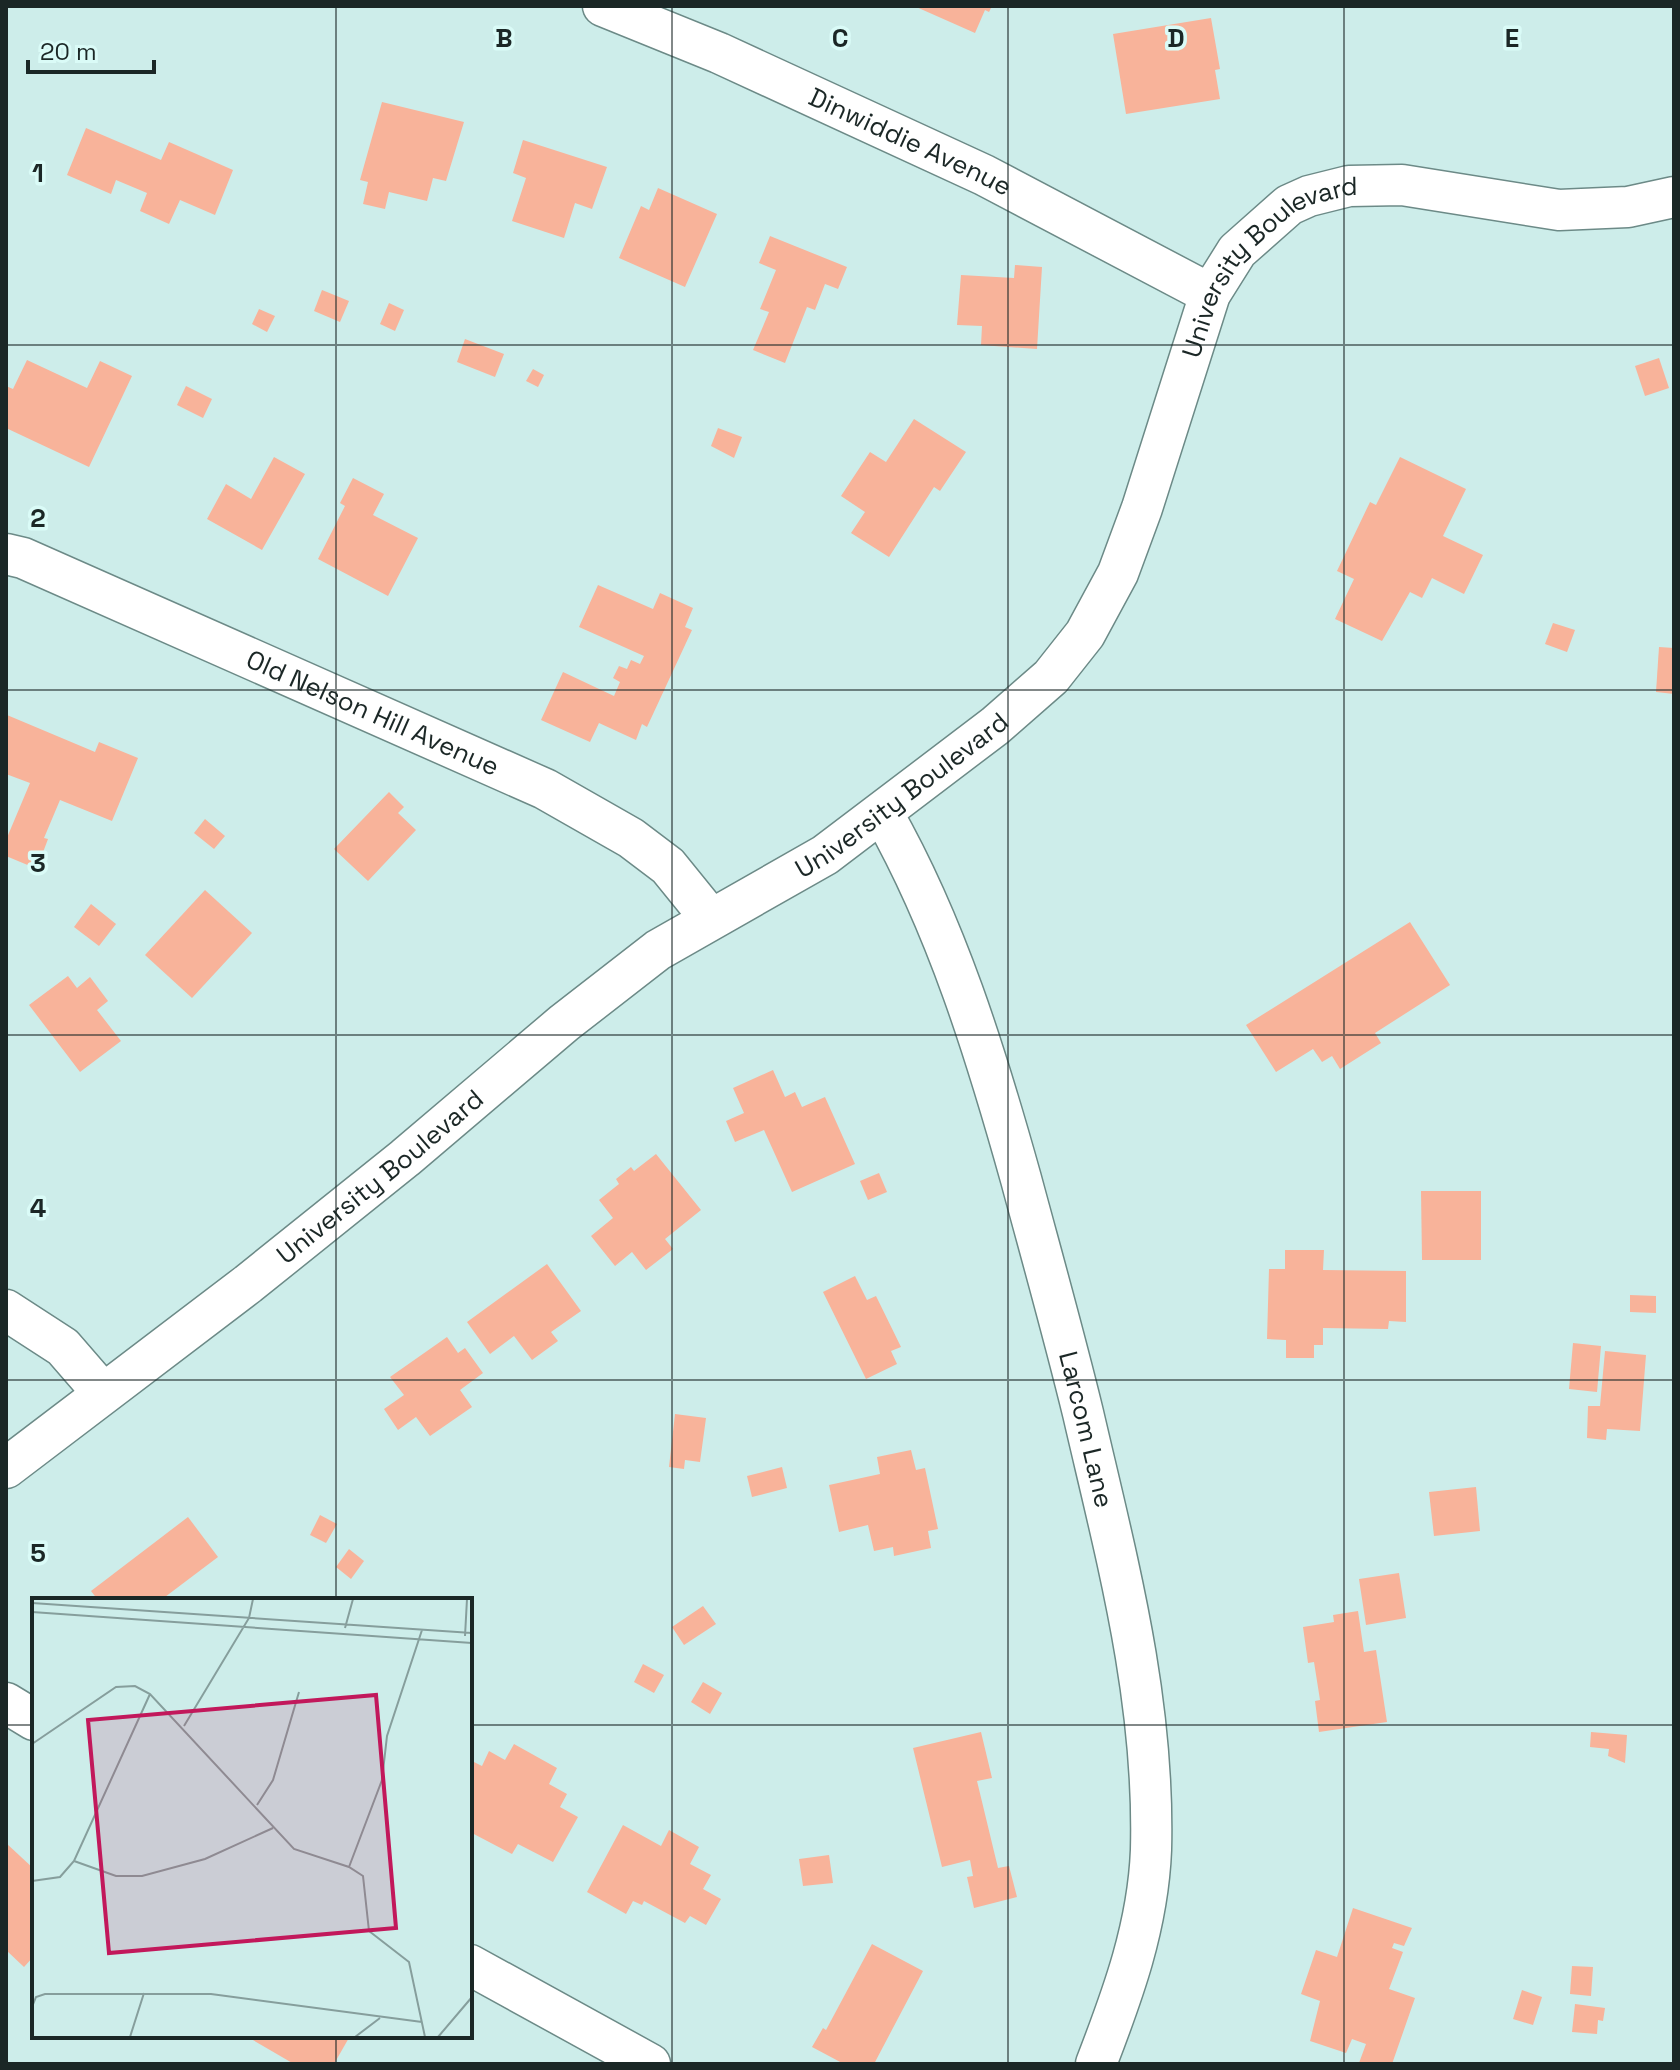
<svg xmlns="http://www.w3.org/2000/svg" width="1680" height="2070" viewBox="0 0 1680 2070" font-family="'Space Grotesk',sans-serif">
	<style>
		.building { fill: #f8b39a }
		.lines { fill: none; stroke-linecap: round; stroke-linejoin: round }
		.street-casing { stroke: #6c8a87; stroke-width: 43 }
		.street { stroke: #fff; stroke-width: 40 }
		.grid { fill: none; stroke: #1b2726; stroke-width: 2; stroke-opacity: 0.55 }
		.labels { text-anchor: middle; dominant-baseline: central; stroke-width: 7; stroke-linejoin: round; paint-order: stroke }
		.street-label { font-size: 26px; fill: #1b2726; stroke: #dafbf7 }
		.inset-road { fill: none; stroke: #869e9c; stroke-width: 2 }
		.view { fill: #c2185b; fill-opacity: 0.15; stroke: #c2185b; stroke-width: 4 }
		.inset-edge { fill: none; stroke: #1b2726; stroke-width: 4 }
		.grid-label { font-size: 26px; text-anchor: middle; font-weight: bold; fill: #1b2726; stroke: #dafbf7; stroke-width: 7; stroke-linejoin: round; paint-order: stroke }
	</style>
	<rect width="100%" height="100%" fill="#cdedea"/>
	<g class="building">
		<path d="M914,6h78l-3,6 -4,-2 -10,23z"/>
		<path d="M1211,18l9,51 -5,1 5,29 -94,15 -13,-80z"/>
		<path d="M382,102l82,20 -18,59 -13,-3 -6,23 -38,-9 -4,17 -22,-5 5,-22 -8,-2z"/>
		<path d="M86,128l75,32 8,-18 64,28 -18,45 -35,-15 -11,24 -29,-13 7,-18 -31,-13 -5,14 -44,-19z"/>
		<path d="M523,140l84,27 -15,42 -17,-6 -11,35 -52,-17 14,-43 -13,-5z"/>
		<path d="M658,188l59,26 -32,73 -66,-29 22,-52 8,4z"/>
		<path d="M770,236l77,31 -9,22 -13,-5 -10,26 -8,-3 -22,56 -32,-13 16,-38 -9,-3 16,-39 -17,-7z"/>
		<path d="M1015,265l27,2 -5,82 -56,-4 1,-19 -25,-1 4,-50 53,3z"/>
		<path d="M322,290l27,11 -9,21 -26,-11z"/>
		<path d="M389,303l15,7 -9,21 -15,-7z"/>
		<path d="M259,309l16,7 -8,16 -15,-8z"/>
		<path d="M465,339l39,15 -9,23 -38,-15z"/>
		<path d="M1659,358l10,30 -24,8 -10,-30z"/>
		<path d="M27,360l60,28 13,-27 32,15 -43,91 -83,-39v-42l7,3z"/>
		<path d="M533,369l11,6 -6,12 -12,-6z"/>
		<path d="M186,386l26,13 -9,19 -26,-13z"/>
		<path d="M914,419l52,33 -26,39 -6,-4 -45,70 -38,-24 14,-21 -24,-16 29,-44 16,10z"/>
		<path d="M718,428l24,9 -8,21 -23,-12z"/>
		<path d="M274,457l31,17 -43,76 -55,-31 19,-35 25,15z"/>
		<path d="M1400,457l66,32 -23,47 40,19 -19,39 -32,-16 -10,20 -12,-6 -28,49 -47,-22 19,-40 -17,-8 33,-69 6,3z"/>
		<path d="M353,478l31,16 -11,21 45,23 -30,58 -70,-37 27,-53 -5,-3z"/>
		<path d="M598,585l55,24 7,-16 33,15 -8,19 7,3 -45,97 -5,-3 -6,16 -37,-17 -9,19 -49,-22 22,-48 51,24 6,-14 -7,-4 6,-12 8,3 4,-9 9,4 4,-8 -65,-29z"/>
		<path d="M1553,623l22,7 -8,22 -22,-8z"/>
		<path d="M1659,647l15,1v46l-18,-2z"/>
		<path d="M7,715l88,37 4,-10 39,16 -26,63 -52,-21 -16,38 4,1 -6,16 -6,-2 -6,13 -24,-10v-16l24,-57 -24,-9z"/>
		<path d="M389,792l15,15 -6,6 18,17 -48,51 -34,-32z"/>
		<path d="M205,819l20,17 -11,13 -20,-16z"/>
		<path d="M205,890l47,43 -60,65 -47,-43z"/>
		<path d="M91,904l25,20 -17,22 -25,-19z"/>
		<path d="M1410,922l40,63 -75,48 6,10 -41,26 -8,-13 -10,6 -9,-13 -37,23 -30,-47z"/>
		<path d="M68,976l9,12 13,-11 18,24 -11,9 24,31 -41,31 -51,-67z"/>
		<path d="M773,1070l12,27 10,-5 7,15 23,-10 30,67 -63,28 -28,-62 -29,12 -9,-21 18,-8 -11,-25z"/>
		<path d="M656,1154l45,56 -36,29 8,10 -27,21 -14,-18 -17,14 -24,-30 22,-18 -14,-18 20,-16 -3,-5 15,-12 3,4z"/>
		<path d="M879,1173l8,19 -19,8 -8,-19z"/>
		<path d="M1421,1191h60v69h-59z"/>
		<path d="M1285,1250h39l-1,20 83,1v51l-17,-1 -1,8 -65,-1v17h-9v13h-28v-18l-19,-1 2,-70h16z"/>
		<path d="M547,1264l34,47 -30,21 7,9 -26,19 -18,-24 -24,18 -23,-32z"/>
		<path d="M855,1276l12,24 9,-4 25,51 -10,4 6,13 -31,15 -43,-87z"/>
		<path d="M1630,1295l26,1v17l-26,-1z"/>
		<path d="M447,1337l11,16 7,-5 18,25 -23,17 12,17 -42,29 -14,-19 -18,13 -14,-21 20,-14 -14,-18z"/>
		<path d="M1573,1343l28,3 -4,46 -28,-3z"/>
		<path d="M1605,1351l41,4 -6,76 -33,-2 -1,11 -19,-2 1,-32h12z"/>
		<path d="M675,1414l31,4 -6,44 -15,-2 -1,9 -15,-2z"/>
		<path d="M911,1450l5,20 9,-2 13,61 -10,2 3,17 -37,8 -1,-9 -19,4 -6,-26 -29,7 -10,-47 51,-11 -3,-17z"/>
		<path d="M782,1467l5,21 -35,9 -5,-21z"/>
		<path d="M1476,1487l4,44 -46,5 -5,-44z"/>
		<path d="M320,1515l17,9 -11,19 -16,-8z"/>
		<path d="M188,1517l30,40 -57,43h-63l-7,-9z"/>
		<path d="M349,1549l15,12 -13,18 -15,-12z"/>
		<path d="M1399,1573l7,45 -40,7 -7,-46z"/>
		<path d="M703,1606l13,18 -32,21 -12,-18z"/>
		<path d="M1358,1611l6,41 12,-2 11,72 -68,10 -4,-31 5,-1 -6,-38 -6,1 -5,-36 31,-5 -1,-7z"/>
		<path d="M643,1664l21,11 -10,18 -20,-11z"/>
		<path d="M703,1682l19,11 -12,21 -19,-12z"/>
		<path d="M981,1732l11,46 -15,3 21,87 11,-2 8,31 -43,11 -7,-31 6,-1 -3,-16 -28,7 -29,-119z"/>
		<path d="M1591,1732l36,3 -2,28 -17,-7 1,-7 -19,-2z"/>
		<path d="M514,1744l43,24 -8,16 18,10 -7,13 18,10 -25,45 -35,-18 -6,10 -42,-22v-72l12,6 7,-15 16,9z"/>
		<path d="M623,1825l38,21 8,-16 30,17 -9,17 21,11 -8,14 18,10 -15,26 -16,-9 -5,7 -41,-22 -2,4 -9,-4 -7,13 -39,-22z"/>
		<path d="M6,1843l28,26v87l-10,11 -18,-17z"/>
		<path d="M829,1855l4,28 -30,3 -4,-27z"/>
		<path d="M1353,1908l59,20 -8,18 -10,-3 -2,5 11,4 -14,37 26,9 -23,66 -33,-1 7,-19 -14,-5 -6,14 -36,-12 10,-40 -19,-7 15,-44 21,7z"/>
		<path d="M872,1944l51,27 -49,93h-30l-32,-17 11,-19 3,2z"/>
		<path d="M1572,1966l21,1 -2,29 -21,-2z"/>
		<path d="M1522,1990l20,7 -9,28 -20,-6z"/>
		<path d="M1575,2004l30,4 -2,13 -5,-1 -1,14 -25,-2z"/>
		<path d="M246,2036h104l-16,28h-40z"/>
	</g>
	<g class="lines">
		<g class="street-casing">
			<g id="street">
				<path id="s1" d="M603,6l116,47 265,122 226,119"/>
				<path id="s2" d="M6,554l17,4 522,231 86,49 37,28 43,53"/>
				<path id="s3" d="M883,814c64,113 103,240 138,365 21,78 43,156 62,234 34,147 72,285 68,437 -3,76 -28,144 -55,214"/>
				<path d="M6,1310l57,37 39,45"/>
				<path id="s4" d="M6,1468l242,-184 157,-126 159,-135 94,-73 167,-95 170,-129 56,-49 34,-43 33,-61 24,-65 68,-214 27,-43 52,-46 20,-9 40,-10 53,-1 157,25 69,-3 46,-10"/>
				<path d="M6,1703l28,17"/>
				<path d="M470,1965l180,99"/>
			</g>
		</g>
		<use href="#street" class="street"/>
	</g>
	<path class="grid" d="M336,6v1594M672,6v2058M1008,6v2058M1344,6v2058M6,345h1668M6,690h1668M6,1035h1668M6,1380h1668M6,1725h28M470,1725h1204M336,2036v28"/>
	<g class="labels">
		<g class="street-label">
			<text stroke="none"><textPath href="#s1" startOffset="336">Dinwiddie Avenue</textPath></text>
			<text stroke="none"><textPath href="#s4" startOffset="1794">University Boulevard</textPath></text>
			<text stroke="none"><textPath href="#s2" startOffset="400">Old Nelson Hill Avenue</textPath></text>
			<text stroke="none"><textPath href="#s4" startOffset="1122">University Boulevard</textPath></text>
			<text stroke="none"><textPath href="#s4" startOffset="474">University Boulevard</textPath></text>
			<text stroke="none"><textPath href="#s3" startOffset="650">Larcom Lane</textPath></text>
		</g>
	</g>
	<g transform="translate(32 1598)">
		<rect width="440" height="440" fill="#cdedea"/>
		<path class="inset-road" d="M0,5l440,30M0,14l440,31M313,30l8,-29M433,38l2,-37M152,128l65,-108 4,-19M0,146l84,-57 19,-1 15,8 144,155 55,18 14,9 6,55 40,31 16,75M225,207l16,-25 26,-88M42,263l42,15h26l63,-17 68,-31M317,269l33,-87 5,-44 35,-106M0,283l28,-4 14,-16 76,-167M0,409l4,-10 9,-3h166l211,28M98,439l14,-44M323,439l25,-19M406,439l34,-40"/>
		<path class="view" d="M344,97l20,233 -287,25 -21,-233z"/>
		<rect width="440" height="440" class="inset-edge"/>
	</g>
	<g class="grid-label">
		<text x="504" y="47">B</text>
		<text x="840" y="47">C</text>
		<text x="1176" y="47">D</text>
		<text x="1512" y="47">E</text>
		<text x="38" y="182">1</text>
		<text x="38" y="527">2</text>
		<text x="38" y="872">3</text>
		<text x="38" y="1217">4</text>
		<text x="38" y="1562">5</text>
	</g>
	<rect width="1680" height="2070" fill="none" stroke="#1b2726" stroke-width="16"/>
	<path d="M28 60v12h126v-12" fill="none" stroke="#1b2726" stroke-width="4"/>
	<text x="40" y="60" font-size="24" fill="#1b2726" stroke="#dafbf7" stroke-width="6" paint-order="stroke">20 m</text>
</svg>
